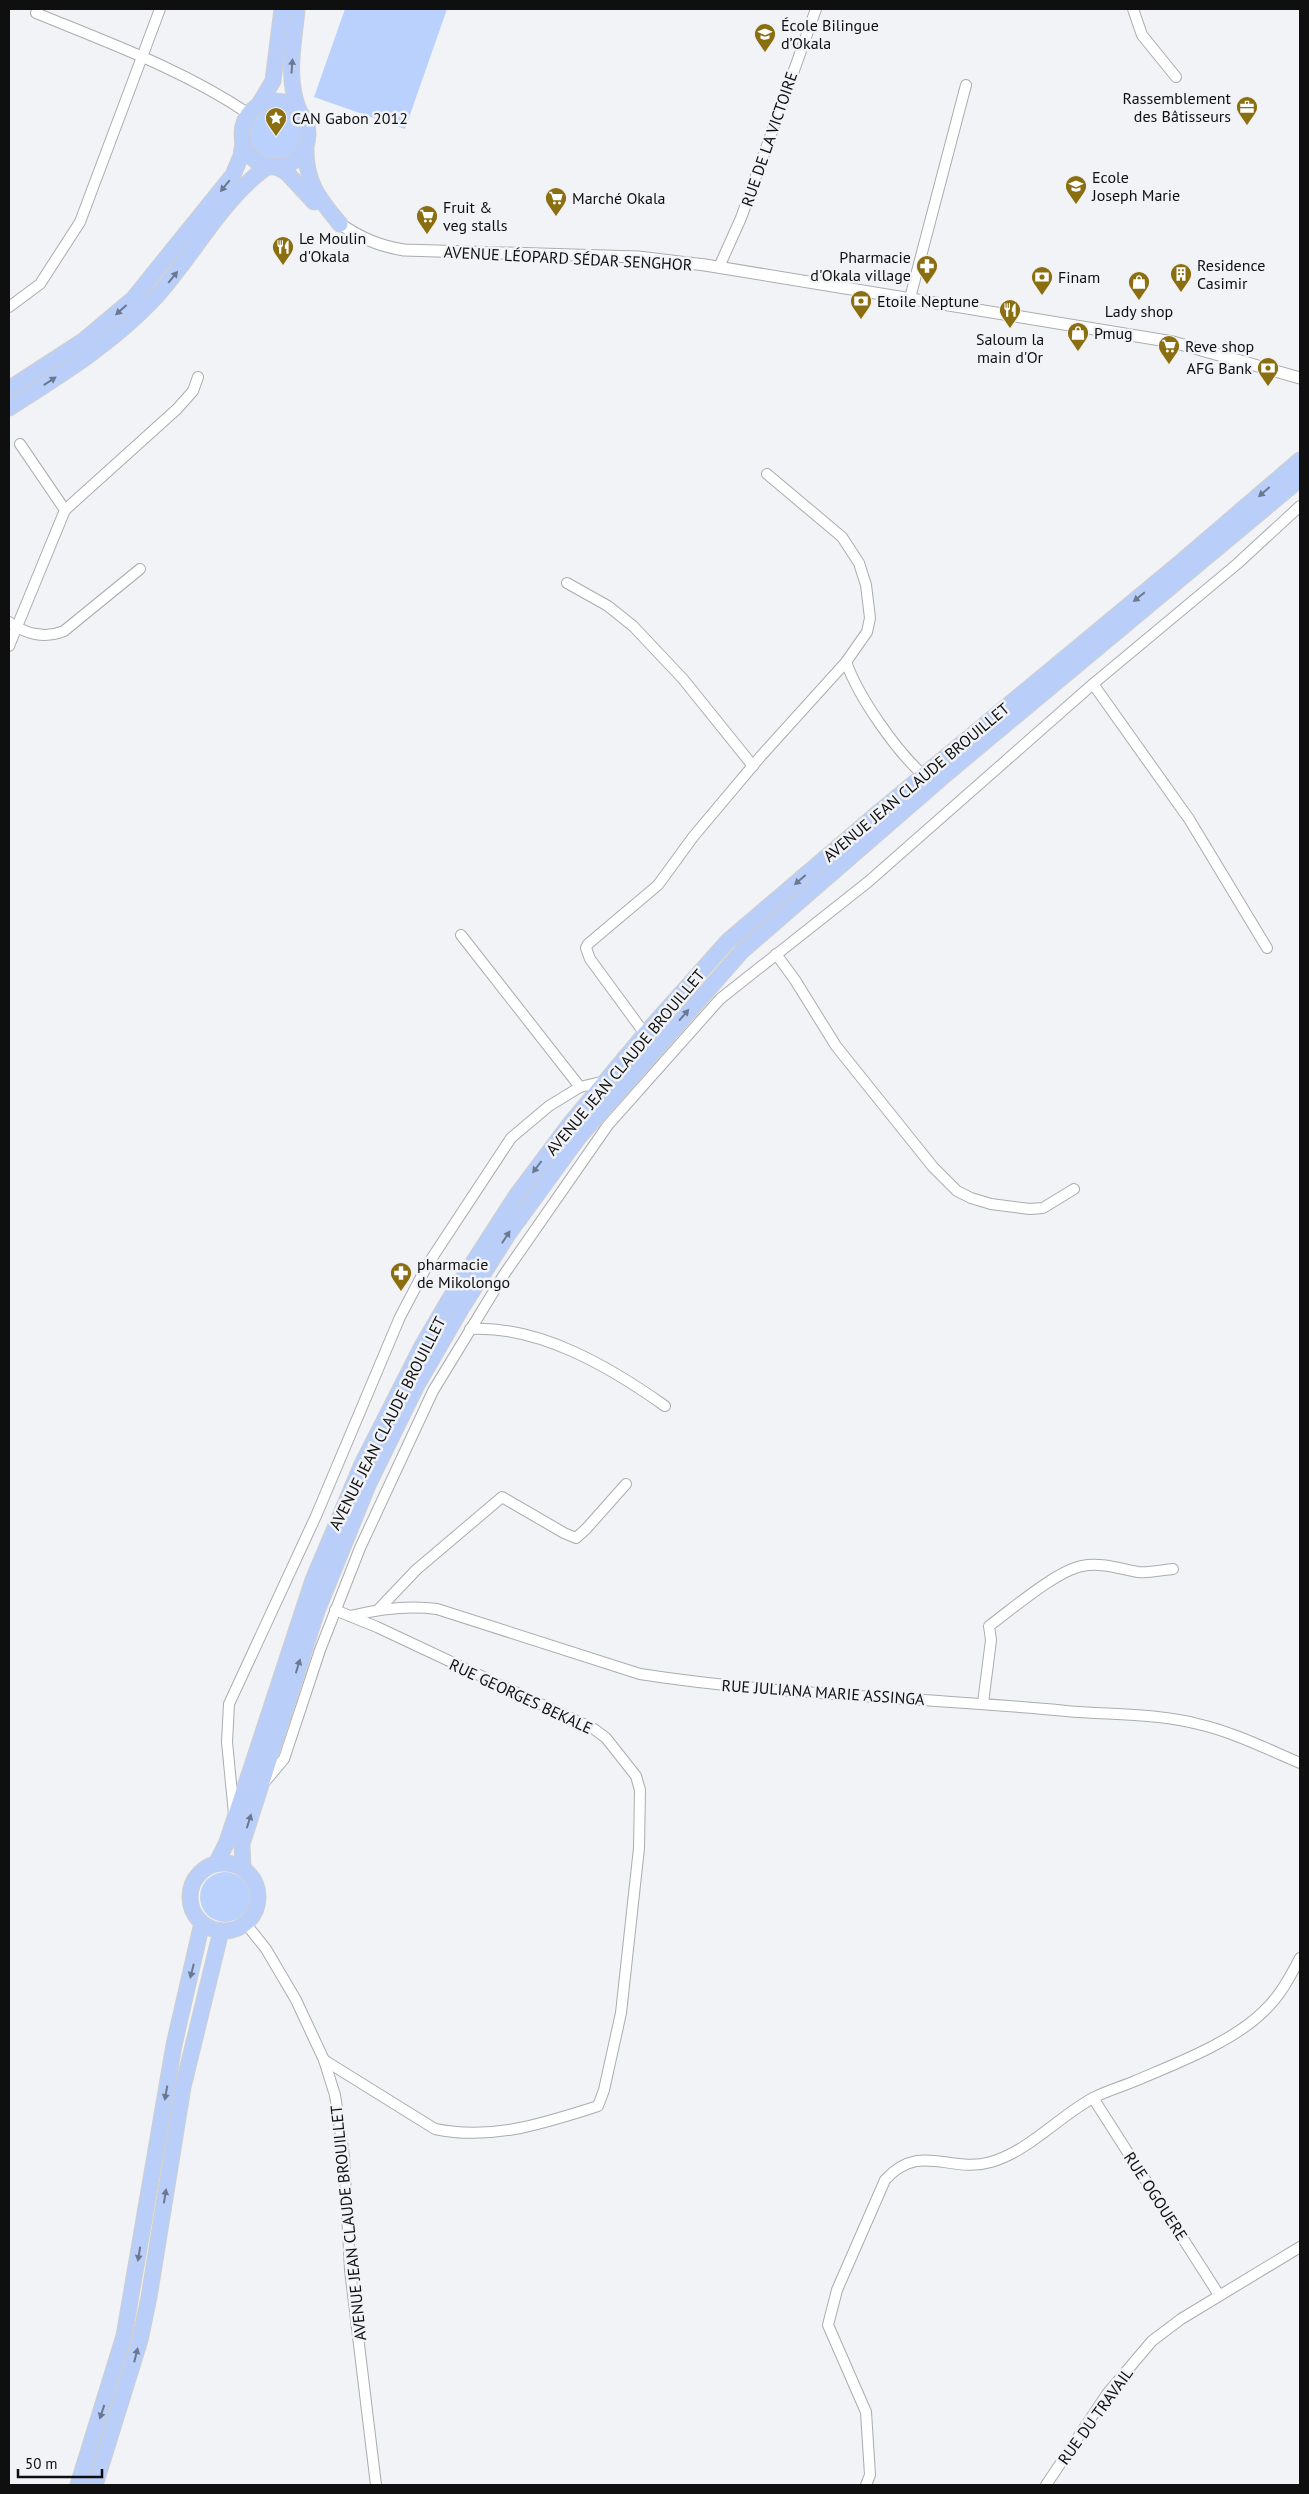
<svg xmlns="http://www.w3.org/2000/svg" width="1309" height="2494" viewBox="0 0 1309 2494" font-family="'PT Sans',sans-serif">
	<style>
		.green { fill: #bad1fe }
		.lines { fill: none; stroke-linecap: round; stroke-linejoin: round }
		.minor-casing { stroke: #aaacaf; stroke-width: 12 }
		.tertiary-casing { stroke: #aaacaf; stroke-width: 13 }
		.primary-casing { stroke: #cfcfcf; stroke-width: 17 }
		.minor { stroke: #fff; stroke-width: 10 }
		.tertiary { stroke: #fff; stroke-width: 11 }
		.primary { stroke: #b9cef9; stroke-width: 15 }
		.oneway { fill: #6c7890 }
		.labels { text-anchor: middle; dominant-baseline: central; stroke-width: 5; stroke-linejoin: round; paint-order: stroke }
		.poi-label { font-size: 16px; fill: #0f0f10; stroke: #f1f3f6; text-anchor: start }
		.street-label { font-size: 16px; fill: #0f0f10; stroke: #f1f3f6 }
	</style>
	<rect width="100%" height="100%" fill="#f1f3f6"/>
	<g class="green">
		<path d="M345,9h102l-42,120 -91,-32z"/>
		<circle cx="275" cy="135" r="26"/>
		<circle cx="225" cy="1897" r="25"/>
	</g>
	<g class="lines">
		<g class="minor-casing">
			<g id="minor">
				<path d="M38,9l-2,4c73,30 148,57 213,101"/>
				<path d="M1133,9l9,26 34,42"/>
				<path d="M719,267l22,-49 75,-209"/>
				<path d="M910,298l56,-213"/>
				<path d="M9,307l31,-23 40,-62 80,-213"/>
				<path d="M20,444l45,66"/>
				<path d="M567,583l41,23 25,20 50,53 70,87"/>
				<path d="M9,622c16,12 36,17 55,9l76,-62"/>
				<path d="M9,646l56,-136 112,-101 16,-18 5,-14"/>
				<path d="M846,662c13,36 49,87 77,113"/>
				<path d="M1093,684l96,135 78,129"/>
				<path d="M461,935l119,152"/>
				<path d="M776,954l19,26 41,66 97,121 24,24 14,7 20,6 39,5 13,-1 31,-19"/>
				<path d="M645,1034l-55,-75 -4,-11 2,-4 70,-59 35,-48 68,-81 85,-94 21,-30 3,-14 -4,-33 -7,-22 -17,-26 -75,-63"/>
				<path d="M470,1329c69,-4 140,38 195,77"/>
				<path d="M378,1610l38,-40 86,-73 62,36 12,5 10,-9 40,-45"/>
				<path d="M350,1616c29,-7 58,-11 87,-7l203,65c141,22 284,23 426,37 44,4 89,2 132,13 35,8 69,25 102,39"/>
				<path d="M983,1703l8,-63 -2,-14c22,-16 67,-55 93,-60 19,-4 38,3 56,6 11,1 24,-2 35,-3"/>
				<path d="M263,1784l21,-25 36,-109 40,-102 73,-157 72,-118 103,-148 112,-126 148,-117 225,-198 144,-120 63,-58"/>
				<path d="M234,1814l-7,-72 2,-38 87,-188 84,-199 28,-53 83,-126 38,-32 31,-19 25,-6"/>
				<path d="M246,1924l20,25 30,51 28,60 11,35 9,61 6,114 26,215"/>
				<path d="M324,2060l111,69c58,12 109,-6 163,-23l6,-16 17,-77 18,-165 1,-58 -4,-14 -30,-38 -12,-9 -217,-102 -42,-17"/>
				<path d="M1093,2098l126,197"/>
				<path d="M866,2485l4,-10 -4,-63 -38,-87 9,-35 48,-110c35,-39 65,-6 106,-18 38,-11 67,-45 102,-64 13,-7 28,-11 42,-17 40,-17 98,-39 129,-70 16,-15 26,-34 36,-53"/>
				<path d="M1046,2485l61,-91 45,-53 29,-22 119,-72"/>
			</g>
		</g>
		<g class="tertiary-casing">
			<path id="tertiary" d="M340,224c21,14 39,22 64,26l234,7 67,8 468,77 127,36"/>
		</g>
		<g class="primary-casing">
			<g id="primary">
				<path d="M297,9c-3,36 -12,69 3,104"/>
				<circle cx="275" cy="134" r="33"/>
				<path d="M258,106l15,-25 9,-72"/>
				<path d="M306,147c-1,35 13,52 34,77"/>
				<path d="M277,167l9,5 28,30"/>
				<path d="M9,389l74,-48 50,-42 100,-124 8,-19 2,-14"/>
				<path d="M9,408c50,-32 101,-63 143,-107 40,-42 68,-101 116,-135"/>
				<path d="M217,1862l10,-20 86,-262 49,-116 60,-118 27,-46 67,-104 53,-71 76,-91 83,-93 150,-128 303,-251 119,-102"/>
				<circle cx="224" cy="1897" r="34"/>
				<path d="M243,1868l-1,-24 75,-233 51,-126 49,-100 44,-76 48,-76 70,-96 163,-186 204,-177 354,-295"/>
				<path d="M78,2485l46,-149 50,-291 28,-122"/>
				<path d="M95,2485l45,-145 9,-43 34,-210 38,-156"/>
			</g>
		</g>
		<use href="#minor" class="minor"/>
		<use href="#tertiary" class="tertiary"/>
		<use href="#primary" class="primary"/>
	</g>
	<defs><path id="oneway-solid" d="M-6-.8H1V-3.2L6.5 0L1 3.2V.8H-6Z" transform="scale(1.25)"/></defs>
	<g class="oneway">
		<use href="#oneway-solid" transform="translate(292 66) rotate(-86)"/>
		<use href="#oneway-solid" transform="translate(225 186) rotate(129)"/>
		<use href="#oneway-solid" transform="translate(173 277) rotate(-51)"/>
		<use href="#oneway-solid" transform="translate(121 310) rotate(138)"/>
		<use href="#oneway-solid" transform="translate(50 381) rotate(-33)"/>
		<use href="#oneway-solid" transform="translate(1264 492) rotate(139)"/>
		<use href="#oneway-solid" transform="translate(1139 597) rotate(141)"/>
		<use href="#oneway-solid" transform="translate(800 880) rotate(139)"/>
		<use href="#oneway-solid" transform="translate(684 1015) rotate(-49)"/>
		<use href="#oneway-solid" transform="translate(537 1167) rotate(127)"/>
		<use href="#oneway-solid" transform="translate(506 1237) rotate(-57)"/>
		<use href="#oneway-solid" transform="translate(298 1666) rotate(-73)"/>
		<use href="#oneway-solid" transform="translate(249 1821) rotate(-73)"/>
		<use href="#oneway-solid" transform="translate(192 1971) rotate(104)"/>
		<use href="#oneway-solid" transform="translate(166 2093) rotate(100)"/>
		<use href="#oneway-solid" transform="translate(165 2196) rotate(-81)"/>
		<use href="#oneway-solid" transform="translate(139 2254) rotate(99)"/>
		<use href="#oneway-solid" transform="translate(136 2355) rotate(-76)"/>
		<use href="#oneway-solid" transform="translate(102 2412) rotate(108)"/>
	</g>
	<defs>
		<g id="school-pin" transform="scale(1.125)"><path d="M0 17L-7.5 6A9.5 9.5 0 1 1 7.5 6Z" fill="#8b6e0f" stroke="#f1f3f6"/><path d="M0-5L7-2L0 1L-7-2ZM-4 1L0 2.5L4 1V4Q0 6-4 4Z" fill="#fff"/></g>
		<g id="office-pin" transform="scale(1.125)"><path d="M0 17L-7.5 6A9.5 9.5 0 1 1 7.5 6Z" fill="#8b6e0f" stroke="#f1f3f6"/><path d="M-6-3h4V-5.5h4V-3h4V5H-6ZM-1-4.5V-3h2v-1.5ZM-6 0V1H6V0Z" fill="#fff"/></g>
		<g id="sight-pin" transform="scale(1.125)"><path d="M0 17L-7.5 6A9.5 9.5 0 1 1 7.5 6Z" fill="#8b6e0f" stroke="#f1f3f6"/><path d="M0-6L1.8-2.2L6-1.7L2.9 1.2L3.7 5.4L0 3.3L-3.7 5.4L-2.9 1.2L-6-1.7L-1.8-2.2Z" fill="#fff"/></g>
		<g id="supermarket-pin" transform="scale(1.125)"><path d="M0 17L-7.5 6A9.5 9.5 0 1 1 7.5 6Z" fill="#8b6e0f" stroke="#f1f3f6"/><path d="M-6-5.5h2.5l.6 2H6L4.5 2H-2.5L-4.4-4H-6ZM-1.5 3.2a1.3 1.3 0 1 0 .1 0ZM3 3.2a1.3 1.3 0 1 0 .1 0Z" fill="#fff"/></g>
		<g id="restaurant-pin" transform="scale(1.125)"><path d="M0 17L-7.5 6A9.5 9.5 0 1 1 7.5 6Z" fill="#8b6e0f" stroke="#f1f3f6"/><path d="M-5-6h1v4h1v-4h1v4h1v-4h1v5L-1.5 .5V6h-2V.5L-5-1ZM5-6V6H3V1.5H1.5Q1.5-4 5-6Z" fill="#fff"/></g>
		<g id="pharmacy-pin" transform="scale(1.125)"><path d="M0 17L-7.5 6A9.5 9.5 0 1 1 7.5 6Z" fill="#8b6e0f" stroke="#f1f3f6"/><path d="M-2-6h4v4h4v4h-4v4h-4v-4h-4v-4h4Z" fill="#fff"/></g>
		<g id="building-pin" transform="scale(1.125)"><path d="M0 17L-7.5 6A9.5 9.5 0 1 1 7.5 6Z" fill="#8b6e0f" stroke="#f1f3f6"/><path d="M-4-6H4V6H1V3H-1V6H-4ZM-2.5-4.3h1.7v1.8h-1.7ZM.8-4.3h1.7v1.8H.8ZM-2.5-1h1.7V.8h-1.7ZM.8-1h1.7V.8H.8Z" fill="#fff"/></g>
		<g id="bank-pin" transform="scale(1.125)"><path d="M0 17L-7.5 6A9.5 9.5 0 1 1 7.5 6Z" fill="#8b6e0f" stroke="#f1f3f6"/><path d="M-6-4H6V4H-6ZM0-2.3a2.3 2.3 0 1 0 0 4.6a2.3 2.3 0 1 0 0-4.6Z" fill="#fff"/></g>
		<g id="shop-pin" transform="scale(1.125)"><path d="M0 17L-7.5 6A9.5 9.5 0 1 1 7.5 6Z" fill="#8b6e0f" stroke="#f1f3f6"/><path d="M-5-2.5h2.3a2.7 3.5 0 0 1 5.4 0H5L5.5 6h-11ZM-1.5-2.5h3a1.5 2.3 0 0 0-3 0Z" fill="#fff"/></g>
	</defs>
	<g fill-rule="evenodd">
		<use href="#school-pin" x="765" y="34"/>
		<use href="#office-pin" x="1247" y="107"/>
		<use href="#sight-pin" x="276" y="118"/>
		<use href="#school-pin" x="1076" y="186"/>
		<use href="#supermarket-pin" x="556" y="198"/>
		<use href="#supermarket-pin" x="427" y="216"/>
		<use href="#restaurant-pin" x="283" y="247"/>
		<use href="#pharmacy-pin" x="927" y="266"/>
		<use href="#building-pin" x="1181" y="274"/>
		<use href="#bank-pin" x="1042" y="277"/>
		<use href="#shop-pin" x="1139" y="282"/>
		<use href="#bank-pin" x="861" y="301"/>
		<use href="#restaurant-pin" x="1010" y="310"/>
		<use href="#shop-pin" x="1078" y="333"/>
		<use href="#supermarket-pin" x="1169" y="346"/>
		<use href="#bank-pin" x="1268" y="368"/>
		<use href="#pharmacy-pin" x="401" y="1273"/>
	</g>
	<g class="labels">
		<g class="poi-label">
			<text x="781" y="25">École Bilingue<tspan x="781" dy="18">d’Okala</tspan></text>
			<text x="1231" y="98" text-anchor="end">Rassemblement<tspan x="1231" dy="18">des Bâtisseurs</tspan></text>
			<text x="292" y="118">CAN Gabon 2012</text>
			<text x="1092" y="177">Ecole<tspan x="1092" dy="18">Joseph Marie</tspan></text>
			<text x="572" y="198">Marché Okala</text>
			<text x="443" y="207">Fruit &amp;<tspan x="443" dy="18">veg stalls</tspan></text>
			<text x="299" y="238">Le Moulin<tspan x="299" dy="18">d'Okala</tspan></text>
			<text x="911" y="257" text-anchor="end">Pharmacie<tspan x="911" dy="18">d'Okala village</tspan></text>
			<text x="1197" y="265">Residence<tspan x="1197" dy="18">Casimir</tspan></text>
			<text x="1058" y="277">Finam</text>
			<text x="877" y="301">Etoile Neptune</text>
			<text x="1139" y="311" text-anchor="middle">Lady shop</text>
			<text x="1094" y="333">Pmug</text>
			<text x="1010" y="339" text-anchor="middle">Saloum la<tspan x="1010" dy="18">main d'Or</tspan></text>
			<text x="1185" y="346">Reve shop</text>
			<text x="1252" y="368" text-anchor="end">AFG Bank</text>
			<text x="417" y="1264">pharmacie<tspan x="417" dy="18">de Mikolongo</tspan></text>
		</g>
		<g class="street-label">
			<text transform="translate(769 139) rotate(-71)">RUE DE LA VICTOIRE</text>
			<text transform="translate(568 258) rotate(3)">AVENUE LÉOPARD SÉDAR SENGHOR</text>
			<text transform="translate(916 782) rotate(-40)">AVENUE JEAN CLAUDE BROUILLET</text>
			<text transform="translate(625 1062) rotate(-50)">AVENUE JEAN CLAUDE BROUILLET</text>
			<text transform="translate(387 1423) rotate(-63)">AVENUE JEAN CLAUDE BROUILLET</text>
			<text transform="translate(823 1692) rotate(4)">RUE JULIANA MARIE ASSINGA</text>
			<text transform="translate(521 1696) rotate(25)">RUE GEORGES BEKALE</text>
			<text transform="translate(1156 2196) rotate(57)">RUE OGOUERE</text>
			<text transform="translate(348 2223) rotate(-96)">AVENUE JEAN CLAUDE BROUILLET</text>
			<text transform="translate(1095 2416) rotate(-54)">RUE DU TRAVAIL</text>
		</g>
	</g>
	<rect width="1309" height="2494" fill="none" stroke="#0f0f10" stroke-width="20"/>
	<path d="M18 2469v8h84v-8" fill="none" stroke="#0f0f10" stroke-width="2.5"/>
	<text x="25" y="2469" font-size="15" fill="#0f0f10" stroke="#f1f3f6" stroke-width="4" paint-order="stroke">50 m</text>
</svg>
